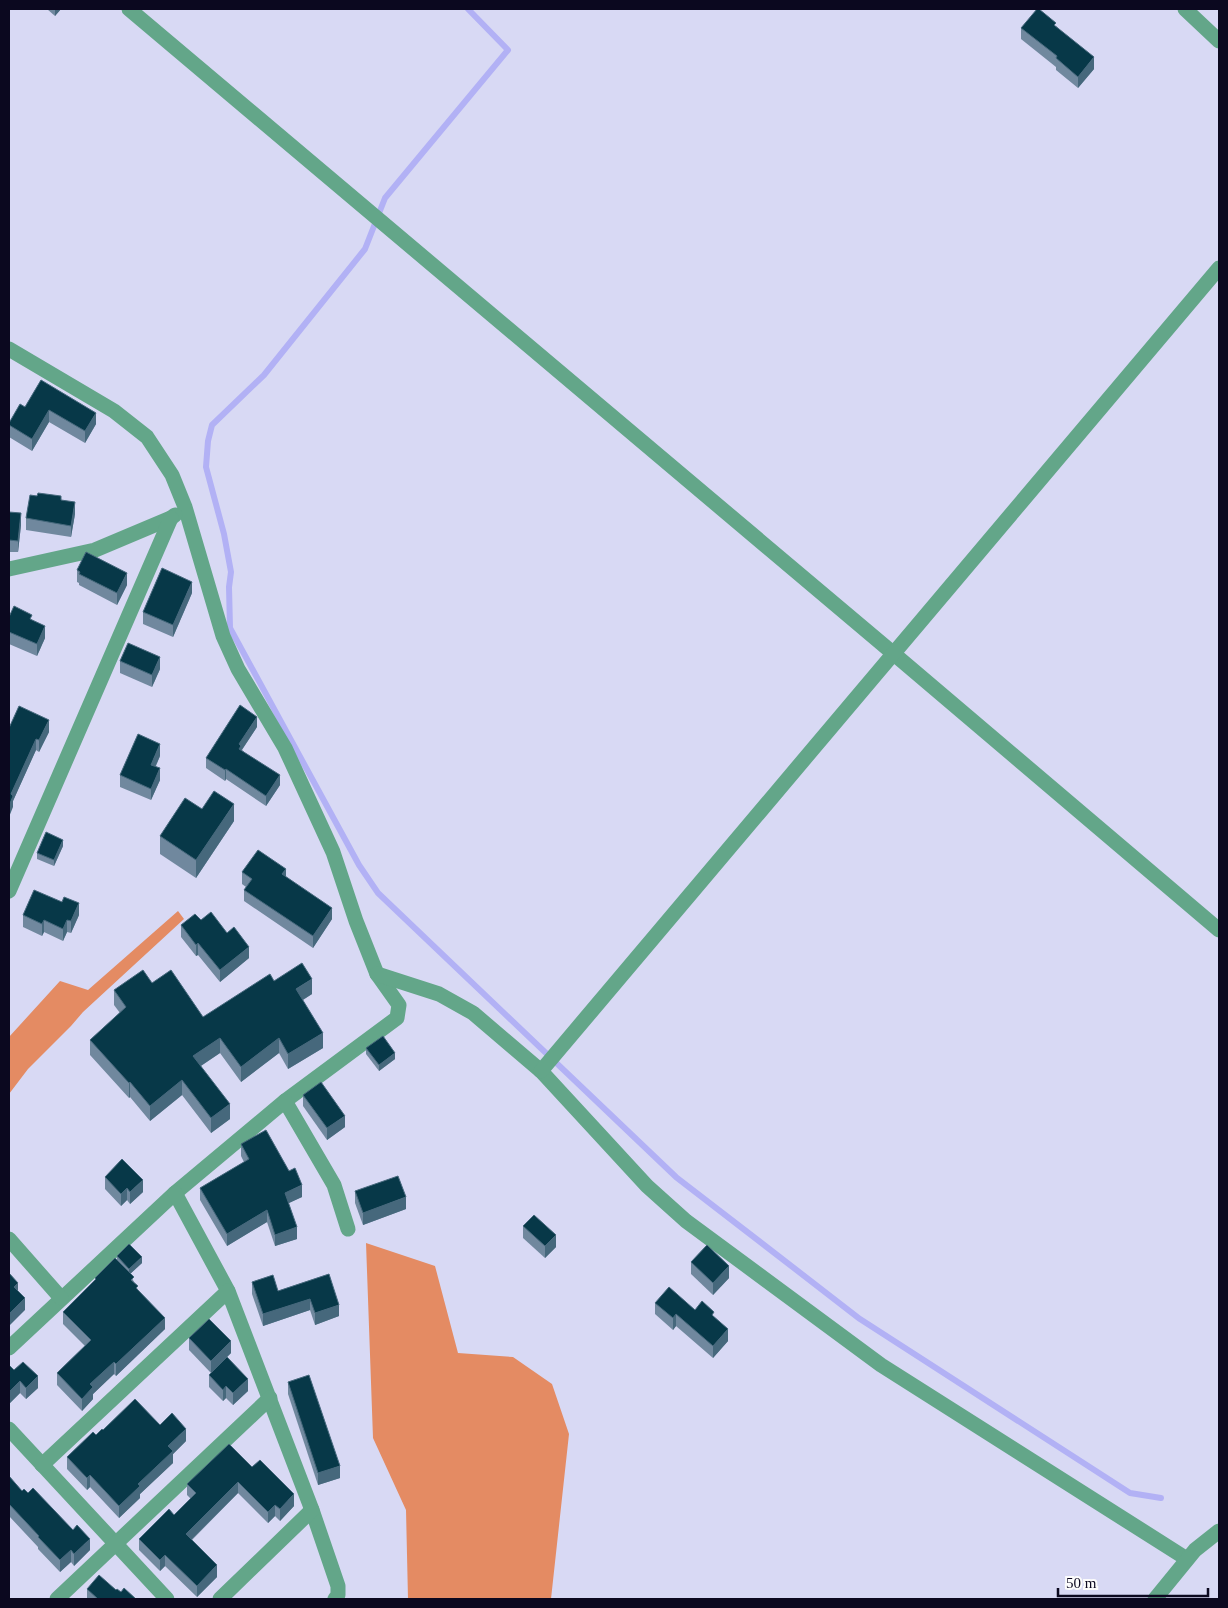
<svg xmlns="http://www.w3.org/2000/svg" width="1228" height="1608" viewBox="0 0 1228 1608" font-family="'Times New Roman',serif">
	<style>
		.forest { fill: #e48b63 }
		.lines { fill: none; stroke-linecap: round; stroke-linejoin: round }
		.stream { stroke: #b2b1f5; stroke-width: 6 }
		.minor { stroke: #63a689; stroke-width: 15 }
		.tertiary { stroke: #63a689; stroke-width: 15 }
		.wall { fill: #70889e }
		.shaded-wall { fill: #46687c }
		.building { fill: #073848; stroke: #46687c }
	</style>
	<rect width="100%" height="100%" fill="#d8d9f4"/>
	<g class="forest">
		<path d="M178,911l6,8 -101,93 -12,14 -43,43 -19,25v-57l51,-56 28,9z"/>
		<path d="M366,1243l69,23 23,87 55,4 39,27 17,50 -18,165h-143l-2,-89 -33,-72z"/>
	</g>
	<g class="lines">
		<path class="stream" d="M468,9l40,41 -123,148 -20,51 -101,126 -52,50 -4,16 -2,26 18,67 7,38 -2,15 1,41 129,237 19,28 298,284 184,142 270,174 31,5"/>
		<g class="minor">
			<path d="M129,9l765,645 325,276"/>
			<path d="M1185,9l34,32"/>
			<path d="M9,349l105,62 33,26 25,38 13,32 38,129 15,33 47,79 48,104 23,69 21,53 22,31 -2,13 -112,83 -110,92 -166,155"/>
			<path d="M9,569l86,-19 76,-32 4,-3"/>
			<path d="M9,891l162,-373"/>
			<path d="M377,974l62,20 34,19 68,58 106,115 39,35 195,144 306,194"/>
			<path d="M541,1071l678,-803"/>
			<path d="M285,1101l49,84 14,44"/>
			<path d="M175,1193l53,98 84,219 26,76v9l-3,4"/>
			<path d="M9,1239l52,59"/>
			<path d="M9,1429l158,170"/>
			<path d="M42,1465l186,-174"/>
			<path d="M57,1599l213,-201"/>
			<path d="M220,1599l92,-89"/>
		</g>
		<path class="tertiary" d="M1155,1599l40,-49 24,-19"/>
	</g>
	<g class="wall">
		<path d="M47,9h14l-6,7z"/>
		<path d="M1056,26l38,43 -16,19 -22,-18v-3l-35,-28v-11z"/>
		<path d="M41,380l55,44 -11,19 -36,-21 -17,29 -23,-14v-14l16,-16z"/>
		<path d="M61,500l14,14 -4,23 -45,-7v-12z"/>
		<path d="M9,512l12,13 -3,27h-9z"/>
		<path d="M77,570l50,15 -10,20 -38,-20v-2l-2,-1z"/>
		<path d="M192,593l-19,44 -30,-13v-12z"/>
		<path d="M9,617l23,3 13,18 -8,18 -28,-12z"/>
		<path d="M120,661l40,8 -8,18 -32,-14z"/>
		<path d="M257,727l-15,23 38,35 -14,21 -40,-27 -1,2 -19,-13v-10z"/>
		<path d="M9,728l40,4 -10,20 -3,-2 -23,51v6z"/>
		<path d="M160,756l-4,10 4,14 -9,20 -31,-13v-12z"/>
		<path d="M202,809l32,12 -38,57 -36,-24v-18z"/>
		<path d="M63,846l-9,20 -17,-7v-6z"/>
		<path d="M242,872l44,5 46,42 -19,29 -69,-47v-11l2,-3 -4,-3z"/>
		<path d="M23,915h56l-8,18 -4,-1 -4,9 -19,-9 -2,4 -19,-9z"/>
		<path d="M201,920l26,13 22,25 -29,24 -22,-27 -2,1 -15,-19v-12z"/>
		<path d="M274,981l38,13 -9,6 20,48 -35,21 -9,-16 -38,29 -21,-29 -19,13 29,53 -19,14 -29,-38 -32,26 -20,-24 -1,1 -39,-43v-15l30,-27 -6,-8v-15l38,-7 51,34z"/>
		<path d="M366,1048l29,11 -16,12 -13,-17z"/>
		<path d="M303,1095l42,32 -18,13 -24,-34z"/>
		<path d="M241,1144l61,53 -14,6 9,36 -22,7 -8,-24 -40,24 -27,-46v-12l44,-26 -3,-6z"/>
		<path d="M105,1177l38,15 -13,12 -3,-4 -6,6 -16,-17z"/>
		<path d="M355,1191l51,18 -43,16 -8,-22z"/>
		<path d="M523,1226l33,21 -11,11 -22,-20z"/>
		<path d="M117,1256l25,7 -12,11 8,16 27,39 -49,47 -2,-2 -21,20v5l-11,12 -25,-26v-12l28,-27 -22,-22v-12l32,-31v-3l22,-18z"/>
		<path d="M691,1262l38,16 -16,17 -22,-21z"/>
		<path d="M329,1274l10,42 -24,9 -5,-15 -47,16 -11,-32v-12l26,9z"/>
		<path d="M655,1303l40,7 19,7 14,24 -15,17 -37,-32 -3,4 -18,-16z"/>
		<path d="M189,1338l42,15 -20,20 -22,-23z"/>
		<path d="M9,1365l5,5 24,18 -12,11 -6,-6 -11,11z"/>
		<path d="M209,1375l39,16 -15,14 -7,-7 -3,3 -14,-14z"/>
		<path d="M288,1382l52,96 -22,7 -30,-91z"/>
		<path d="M160,1425l26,16 -13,13v9l-33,31v4l-21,20 -29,-31 -3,3 -20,-21v-12l36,-27z"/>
		<path d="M252,1467l42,39 -14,15 -5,-5 -7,7 -30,-30 -46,47 25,37 -20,20 -32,-31 -5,5 -21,-21v-11l35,-24 17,-16 -4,-4v-11z"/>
		<path d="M9,1476l13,15 68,59 -16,16 -3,-4 -11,10 -22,-23v-2l-29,-31z"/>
		<path d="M87,1589l29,1 20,9h-49z"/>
	</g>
	<g class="shaded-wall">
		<path d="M56,9h5l-6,7v-6z"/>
		<path d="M1094,57v12l-16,19v-11z"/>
		<path d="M49,410v12l-17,29v-12z"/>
		<path d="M96,413v11l-11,19v-12z"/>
		<path d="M75,502v12l-4,23v-11z"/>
		<path d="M21,513v12l-3,27v-11z"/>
		<path d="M127,573v12l-10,20v-12z"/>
		<path d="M192,582v11l-19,44v-12z"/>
		<path d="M45,626v12l-8,18v-12z"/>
		<path d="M160,657v12l-8,18v-12z"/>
		<path d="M257,717v10l-16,24 -2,8v-15z"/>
		<path d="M49,720v12l-10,20v-12z"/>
		<path d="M36,739v11l-23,51v6l-4,10v-11l2,-12z"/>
		<path d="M160,744v12l-9,20v-11z"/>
		<path d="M160,768v12l-9,20v-11z"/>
		<path d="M226,769v10l-1,2v-11z"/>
		<path d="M280,775v10l-14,21v-10z"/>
		<path d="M234,804v17l-38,57v-18z"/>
		<path d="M63,840v6l-9,20v-6z"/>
		<path d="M286,869v12l-4,-7z"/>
		<path d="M79,903v12l-8,18v-12z"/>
		<path d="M332,908v11l-19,29v-12z"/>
		<path d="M44,920v12l-2,4v-12z"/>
		<path d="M67,920v12l-4,9v-12z"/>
		<path d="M198,943v12l-2,1v-11z"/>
		<path d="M249,947v11l-29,24v-12z"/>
		<path d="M312,979v15l-16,10v-15z"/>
		<path d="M323,1033v15l-35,21v-15z"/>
		<path d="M220,1038v15l-27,18v-15z"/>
		<path d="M279,1038v15l-38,29v-15z"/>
		<path d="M395,1053v6l-16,12v-6z"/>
		<path d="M182,1080v15l-32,26v-15z"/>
		<path d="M130,1082v15l-1,1v-15z"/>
		<path d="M230,1104v15l-19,14v-15z"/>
		<path d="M345,1116v11l-18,13v-12z"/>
		<path d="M143,1180v12l-13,12v-12z"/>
		<path d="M302,1185v12l-17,8v-12z"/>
		<path d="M127,1188v12l-6,6v-12z"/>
		<path d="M406,1197v12l-43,16v-12z"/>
		<path d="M267,1210v12l-40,24v-12z"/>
		<path d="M297,1227v12l-22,7v-11z"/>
		<path d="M556,1235v12l-11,11v-12z"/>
		<path d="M142,1257v6l-13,12v-6z"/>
		<path d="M729,1266v12l-16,17v-12z"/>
		<path d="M18,1283v12l-4,-8z"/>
		<path d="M25,1298v12l-16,16v-12z"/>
		<path d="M310,1299v11l-47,16v-12z"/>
		<path d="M339,1305v11l-24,9v-12z"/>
		<path d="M676,1314v12l-3,4v-12z"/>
		<path d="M165,1318v11l-49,47v-12z"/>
		<path d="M728,1329v12l-15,17v-12z"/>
		<path d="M231,1341v12l-20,20v-12z"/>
		<path d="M114,1362v12l-21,20v5l-11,12v-12l8,-15z"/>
		<path d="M38,1376v12l-12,11v-11z"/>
		<path d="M248,1379v12l-15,14v-12z"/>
		<path d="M20,1381v12l-11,11v-12z"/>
		<path d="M226,1386v12l-3,3v-11z"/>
		<path d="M186,1429v12l-13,13v9l-33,31v4l-21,20v-12l19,-22 30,-38z"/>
		<path d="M340,1466v12l-22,7v-12z"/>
		<path d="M90,1475v12l-3,3v-12z"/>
		<path d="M238,1482v11l-52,52v-11z"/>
		<path d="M294,1494v12l-14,15v-12z"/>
		<path d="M275,1505v11l-7,7v-11z"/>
		<path d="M90,1539v11l-16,16v-12z"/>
		<path d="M71,1550v12l-11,10v-12z"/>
		<path d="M165,1555v11l-5,5v-11z"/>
		<path d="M217,1565v12l-20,20v-11z"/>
	</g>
	<g class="building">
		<path d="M1037,9h2l17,14 -2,2 40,32 -16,20 -22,-19 1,-2 -36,-28z"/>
		<path d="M41,380l55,33 -11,18 -36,-21 -17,29 -23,-14v-2l11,-19 5,3z"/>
		<path d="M38,493l23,3v4l14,2 -4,24 -45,-8 4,-23 7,1z"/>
		<path d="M9,512l12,1 -3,28 -9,-1z"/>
		<path d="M86,552l41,21 -10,20 -38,-19 1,-2 -3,-2z"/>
		<path d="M162,568l30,14 -19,43 -30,-13z"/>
		<path d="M14,606l18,9 -2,4 15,7 -8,18 -28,-12v-15z"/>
		<path d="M128,643l32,14 -8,18 -32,-14z"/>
		<path d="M240,705l17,12 -18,27 2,2 -2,3 41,26 -14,21 -40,-27 -1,1 -19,-12z"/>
		<path d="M19,706l30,14 -10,20 -3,-1 -25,55 2,2 -4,10v-78z"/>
		<path d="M138,734l22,10 -9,21 9,3 -9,21 -31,-14z"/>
		<path d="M214,791l20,13 -38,56 -36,-24 25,-38 17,11z"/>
		<path d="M46,832l17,8 -9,20 -17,-7z"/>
		<path d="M258,850l28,19 -4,5 50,34 -19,28 -69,-46 8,-11 -10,-7z"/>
		<path d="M34,890l28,12 2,-5 15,6 -8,18 -4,-1 -4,9 -19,-9 -2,4 -19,-9z"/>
		<path d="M211,912l16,21 7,-6 15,20 -29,23 -22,-27 -2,2 -15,-20 14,-11 6,6z"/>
		<path d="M302,963l10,16 -16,10 27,44 -35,21 -9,-16 -38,29 -21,-29 -27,18 37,48 -19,14 -29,-38 -32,26 -20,-24 -1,1 -39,-43 36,-33 -12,-17 29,-20 9,13 19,-13 32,47 67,-43 4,7z"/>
		<path d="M383,1036l12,17 -16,12 -13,-17z"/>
		<path d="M321,1082l24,34 -18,12 -24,-33z"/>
		<path d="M266,1130l23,41 6,-3 7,17 -17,8 12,34 -22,8 -8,-25 -40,24 -27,-46 49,-29 -8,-15z"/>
		<path d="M122,1159l21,21 -13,12 -3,-4 -6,6 -16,-17z"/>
		<path d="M398,1176l8,21 -43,16 -8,-22z"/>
		<path d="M534,1215l22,20 -11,11 -22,-20z"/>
		<path d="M129,1244l13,13 -13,12 -12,-13z"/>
		<path d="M707,1245l22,21 -16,17 -22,-21z"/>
		<path d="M115,1258l19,19 -3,3 7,6 -2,2 29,30 -49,46 -2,-2 -24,22 3,3 -11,12 -25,-26 34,-33 -28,-28 33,-33 -1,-1z"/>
		<path d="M9,1273l9,10 -4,4 11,11 -16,16z"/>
		<path d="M329,1274l10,31 -24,8 -5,-14 -47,15 -11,-32 21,-7 5,16z"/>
		<path d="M669,1287l26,23 7,-9 12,11 -2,3 16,14 -15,17 -37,-32 -3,4 -18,-15z"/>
		<path d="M209,1319l22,22 -20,20 -22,-23z"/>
		<path d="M227,1357l21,22 -15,14 -7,-7 -3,4 -14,-15z"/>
		<path d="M23,1362l15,14 -12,12 -6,-7 -11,11v-27l5,5z"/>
		<path d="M309,1375l31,91 -22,7 -30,-91z"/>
		<path d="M135,1399l25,26 12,-12 14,16 -18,17 5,5 -35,33 2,2 -21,20 -29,-31 -3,3 -20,-21 26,-25 3,3 6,-6 1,1z"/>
		<path d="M229,1444l23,23 8,-7 34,34 -14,15 -5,-4 -7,7 -30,-30 -52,52 31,31 -20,21 -32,-31 -5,5 -21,-21 30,-30 5,6 22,-22 -9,-9z"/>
		<path d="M9,1476l13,15 2,-2 4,4 5,-5 40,42 4,-5 13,14 -16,15 -3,-4 -11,10 -22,-23 1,-1 -30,-32z"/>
		<path d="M99,1575l17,15 1,-1 4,3 3,-4 12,11h-38l-11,-10z"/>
	</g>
	<rect width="1228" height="1608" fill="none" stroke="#0b081f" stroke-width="20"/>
	<path d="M1058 1588v8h150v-8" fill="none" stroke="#0b081f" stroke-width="2.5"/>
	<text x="1066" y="1588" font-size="15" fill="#0b081f" stroke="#fcfcfc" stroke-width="4" paint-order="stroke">50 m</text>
</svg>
